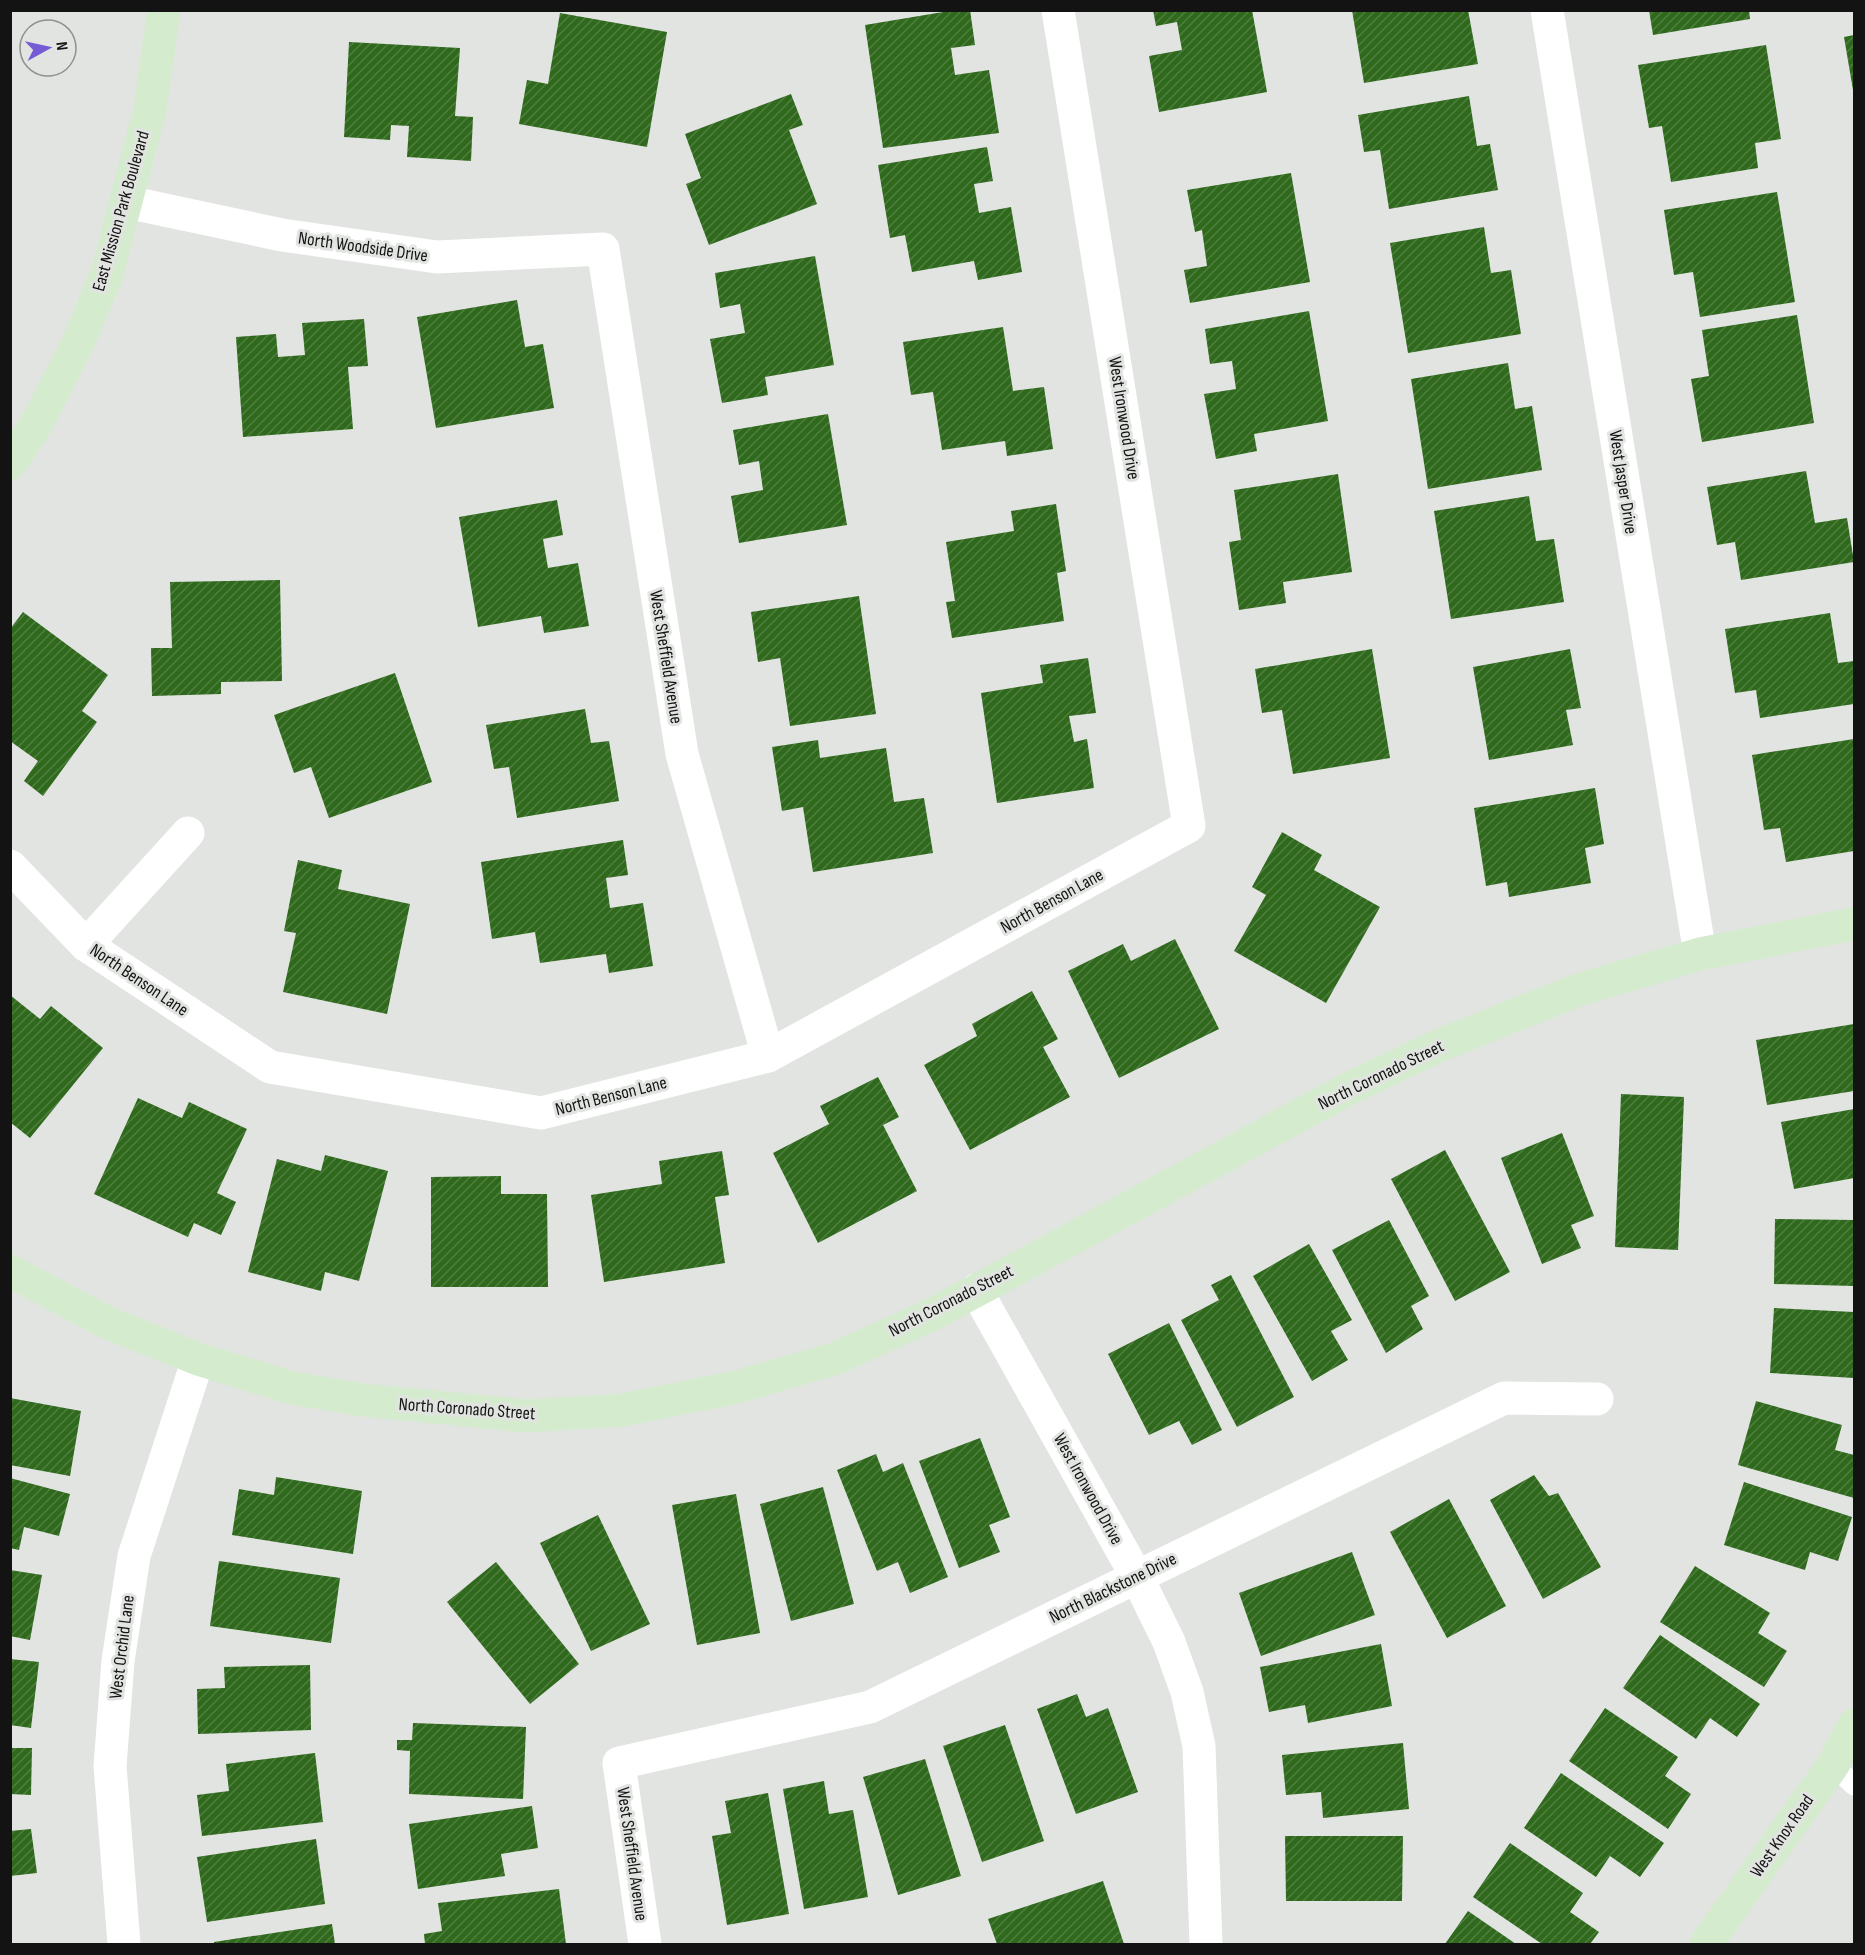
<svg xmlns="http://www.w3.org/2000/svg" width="1865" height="1955" viewBox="0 0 1865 1955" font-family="'Sofia Sans Condensed',sans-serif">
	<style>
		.building { fill: url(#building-hatch) }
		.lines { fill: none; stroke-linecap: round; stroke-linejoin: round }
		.lane { stroke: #fff; stroke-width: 21 }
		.street { stroke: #fff; stroke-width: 33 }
		.secondary { stroke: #d4eccd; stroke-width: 33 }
		.labels { text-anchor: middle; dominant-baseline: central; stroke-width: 6; stroke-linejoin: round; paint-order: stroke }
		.street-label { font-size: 18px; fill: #121312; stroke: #e1e4e0 }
	</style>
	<defs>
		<pattern id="building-hatch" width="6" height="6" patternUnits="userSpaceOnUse" patternTransform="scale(1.5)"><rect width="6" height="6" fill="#2f691c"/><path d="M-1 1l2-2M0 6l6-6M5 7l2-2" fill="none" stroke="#517d43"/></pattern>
	</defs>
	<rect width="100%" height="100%" fill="#e1e4e0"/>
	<g class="building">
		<path d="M955,10h15l5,35 -24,3 4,27 34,-5 10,63 -116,15 -18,-123z"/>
		<path d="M1153,10h99l15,82 -108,20 -10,-56 33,-6 -5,-28 -21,4z"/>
		<path d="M1352,10h116l10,54 -114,19z"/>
		<path d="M1649,10h100l1,9 -97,16z"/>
		<path d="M560,13l107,19 -20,115 -128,-23 8,-44 21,4z"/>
		<path d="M1854,35v55h-1l-9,-53z"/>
		<path d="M349,42l111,6 -5,68 18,1 -2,44 -64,-4 2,-31 -18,-1 -1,15 -46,-3z"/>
		<path d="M1766,45l15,94 -26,4 3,25 -87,14 -9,-56 -13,2 -11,-63z"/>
		<path d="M791,94l12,31 -14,5 28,74 -108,41 -23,-61 15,-6 -16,-44z"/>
		<path d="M1469,96l8,50 13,-2 8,46 -109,19 -9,-59 -16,2 -6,-37z"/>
		<path d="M987,147l6,34 -19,3 5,29 32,-6 11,65 -44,8 -4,-19 -62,11 -7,-37 -15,3 -12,-73z"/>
		<path d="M1291,173l19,109 -120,21 -6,-33 23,-4 -5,-36 -7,2 -8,-42z"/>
		<path d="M1777,192l18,110 -95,15 -7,-45 -19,3 -10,-65z"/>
		<path d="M1484,227l7,46 20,-3 10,64 -113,19 -18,-110z"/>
		<path d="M815,256l19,109 -69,12 3,18 -46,8 -12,-64 35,-6 -5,-29 -20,4 -5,-35z"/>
		<path d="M517,300l8,47 18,-3 11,64 -118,20 -19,-111z"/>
		<path d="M1309,311l19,110 -74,13 3,17 -41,8 -12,-65 32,-5 -4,-28 -22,3 -5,-35z"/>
		<path d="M1797,315l17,108 -112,19 -11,-63 18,-3 -7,-46z"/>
		<path d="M364,319l4,47 -20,1 5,62 -110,8 -7,-100 40,-3 2,23 27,-2 -3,-32z"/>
		<path d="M1003,327l10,64 31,-4 9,62 -46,7 -2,-15 -63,9 -9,-58 -22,3 -8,-53z"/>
		<path d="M1508,363l7,46 17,-3 10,64 -114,19 -17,-110z"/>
		<path d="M828,414l19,111 -108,18 -8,-47 32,-6 -4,-29 -20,4 -6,-35z"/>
		<path d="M1806,471l9,52 32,-5 7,44 -113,18 -6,-38 -18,3 -10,-58z"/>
		<path d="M1338,474l14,98 -69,10 3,21 -47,7 -10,-68 12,-2 -7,-50z"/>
		<path d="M1529,496l7,45 18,-2 10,63 -113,17 -17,-108z"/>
		<path d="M557,500l6,35 -20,4 5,29 30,-5 11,63 -45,7 -3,-17 -63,11 -19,-110z"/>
		<path d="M1056,504l10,67 -9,2 7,48 -112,17 -6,-36 9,-1 -9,-59 68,-11 -3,-20z"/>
		<path d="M280,580l2,101 -61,1v12l-69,2 -1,-48h21l-2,-66z"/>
		<path d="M859,596l17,118 -86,12 -10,-68 -22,4 -7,-50z"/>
		<path d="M23,612l85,63 -26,36 15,11 -54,74 -19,-15 14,-20 -28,-20v-112z"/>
		<path d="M1830,613l8,50 16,-2v43l-94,14 -4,-28 -21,3 -10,-64z"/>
		<path d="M1372,649l18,109 -97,16 -11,-64 -20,3 -7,-44z"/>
		<path d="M1570,649l11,59 -15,2 7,35 -84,15 -16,-93z"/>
		<path d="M1088,658l8,55 -27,3 5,26 13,-3 7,49 -97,15 -16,-110 62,-10 -3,-18z"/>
		<path d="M395,673l37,109 -103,36 -18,-51 -17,6 -20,-58z"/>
		<path d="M585,709l6,34 18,-2 10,60 -102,17 -8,-51 -15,2 -8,-44z"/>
		<path d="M1854,739v112l-68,11 -6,-34 -16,2 -12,-75z"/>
		<path d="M818,740l2,18 66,-10 8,54 30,-4 9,55 -120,19 -10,-65 -21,4 -10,-64z"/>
		<path d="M1595,788l9,56 -19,4 6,35 -82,14 -2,-15 -21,4 -12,-78z"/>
		<path d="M1282,832l40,23 -8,15 66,37 -54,96 -92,-52 32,-56 -14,-8z"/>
		<path d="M623,840l5,35 -22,3 4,30 33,-5 10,63 -44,7 -3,-19 -66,9 -5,-31 -43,7 -11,-77z"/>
		<path d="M298,860l44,10 -4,19 72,15 -23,110 -104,-22 13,-59 -12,-2z"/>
		<path d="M1175,939l44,90 -100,49 -51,-107 55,-27 8,17z"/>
		<path d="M1032,991l26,48 -15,8 27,50 -100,53 -46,-85 53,-29 -5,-12z"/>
		<path d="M10,995l30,24 11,-13 52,42 -73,90 -20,-16z"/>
		<path d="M1854,1024v67l-87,14 -11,-65z"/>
		<path d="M878,1077l21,40 -16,8 34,66 -99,52 -45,-90 56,-29 -9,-18z"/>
		<path d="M1621,1094l63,3 -6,153 -63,-3z"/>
		<path d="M138,1098l44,20 7,-16 58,27 -30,64 19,9 -15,33 -27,-12 -6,14 -94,-43z"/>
		<path d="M1854,1109v69l-60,11 -13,-67z"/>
		<path d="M1562,1133l32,83 -23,9 10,23 -39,16 -41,-106z"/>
		<path d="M1445,1150l65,122 -55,29 -64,-122z"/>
		<path d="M722,1151l7,44 -14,2 10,66 -121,19 -13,-87 71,-11 -3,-23z"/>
		<path d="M325,1155l63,16 -29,110 -34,-9 -4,19 -73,-19 29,-113 44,12z"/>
		<path d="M501,1176v18h46l1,93h-117v-110z"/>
		<path d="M1775,1219l79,1v66l-80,-2z"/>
		<path d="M1389,1220l40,76 -18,10 12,23 -37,24 -54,-103z"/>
		<path d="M1309,1244l43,76 -21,11 17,29 -36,21 -59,-105z"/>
		<path d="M1231,1275l63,122 -57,30 -56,-107 38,-20 -8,-15z"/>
		<path d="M1774,1308l80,4v66l-84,-5z"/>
		<path d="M1169,1323l53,107 -30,15 -13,-24 -30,14 -41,-81z"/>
		<path d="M10,1398l71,13 -11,65 -60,-11z"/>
		<path d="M1756,1401l86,24 -7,25 19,5v43l-116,-33z"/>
		<path d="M980,1438l30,79 -21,8 11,27 -41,16 -40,-107z"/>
		<path d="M876,1454l7,18 20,-9 45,114 -38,16 -12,-31 -21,9 -40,-101z"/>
		<path d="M1534,1475l15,21 9,-3 43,74 -58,32 -53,-99z"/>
		<path d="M276,1477l86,14 -9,63 -121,-19 7,-46 35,6z"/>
		<path d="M10,1478l60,16 -11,42 -35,-9 -5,23 -9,-2z"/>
		<path d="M1744,1482l108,35 -14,44 -28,-9 -5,18 -81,-25z"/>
		<path d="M823,1487l31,117 -63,17 -31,-117z"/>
		<path d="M736,1494l24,139 -63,12 -25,-140z"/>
		<path d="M1449,1499l57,107 -59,32 -57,-106z"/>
		<path d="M598,1515l52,109 -59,27 -51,-108z"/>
		<path d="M1352,1552l23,63 -114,41 -22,-63z"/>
		<path d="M219,1561l121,17 -9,65 -121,-17z"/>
		<path d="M496,1562l83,102 -49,40 -83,-102z"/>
		<path d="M1695,1566l75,47 -12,20 29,18 -23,36 -104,-65z"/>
		<path d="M10,1570l32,5 -12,65 -20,-4z"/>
		<path d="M1660,1635l100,69 -23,33 -27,-19 -14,21 -73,-51z"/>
		<path d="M1381,1644l11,62 -84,17 -3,-18 -36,7 -9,-45z"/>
		<path d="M10,1659l29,3 -8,66 -21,-3z"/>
		<path d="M310,1665l1,65 -113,4 -1,-45 28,-1 -1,-21z"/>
		<path d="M1077,1694l9,23 22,-9 30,84 -62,22 -39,-105z"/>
		<path d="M1605,1708l73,49 -13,19 26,18 -23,35 -99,-68z"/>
		<path d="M413,1723l113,4 -3,72 -114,-5 1,-43 -13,-1v-10h15z"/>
		<path d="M1005,1725l39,116 -62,21 -39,-116z"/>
		<path d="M1403,1743l6,66 -86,9 -2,-26 -35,3 -4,-40z"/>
		<path d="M10,1748h22l-1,47 -21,-1z"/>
		<path d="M315,1753l8,69 -121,14 -5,-41 32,-4 -3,-27z"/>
		<path d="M925,1759l36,117 -63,19 -35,-118z"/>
		<path d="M1561,1773l103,70 -24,34 -30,-21 -14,21 -72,-49z"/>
		<path d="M824,1781l5,33 24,-4 15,87 -64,12 -21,-120z"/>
		<path d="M768,1793l21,121 -62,11 -15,-89 19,-3 -6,-32z"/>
		<path d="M532,1806l6,42 -37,6 4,22 -87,13 -9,-65z"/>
		<path d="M31,1829l6,44 -27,3v-45z"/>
		<path d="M1285,1836h118l-1,65h-116z"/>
		<path d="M316,1839l9,65 -118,18 -10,-65z"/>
		<path d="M1510,1843l73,50 -13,19 29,20 -9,12h-48l-69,-47z"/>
		<path d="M1103,1881l21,63h-127l-9,-25z"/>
		<path d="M559,1889l7,55h-141l-1,-10 18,-3 -4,-28z"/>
		<path d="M1468,1911l48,33h-71z"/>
		<path d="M332,1924l3,20h-121v-2z"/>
	</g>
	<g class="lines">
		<path class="lane" d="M1833,1765l21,20"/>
		<g class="street">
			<path d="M1547,10l153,944"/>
			<path d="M127,202l155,33 155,22 166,-8 79,505 86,302"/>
			<path d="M10,866l76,79 184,122 271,46 227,-57 421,-230 -131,-816"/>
			<path d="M86,945l102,-112"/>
			<path d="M976,1290l161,287 32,65 18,50 12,54 7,198"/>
			<path d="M124,1944l-14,-178 8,-105 16,-105 64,-197"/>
			<path d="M645,1944l-26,-181 251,-56 634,-309 93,1"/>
		</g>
		<g class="secondary">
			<path d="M10,464l28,-43 40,-78 29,-69 43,-165 14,-99"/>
			<path d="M10,1271l96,51 92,37 94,29 71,12 163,16 96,-6 111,-22 101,-29 97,-44 419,-227 88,-42 140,-56 122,-36 154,-30"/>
			<path d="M1706,1944l127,-179 21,-40"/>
		</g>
	</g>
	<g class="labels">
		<g class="street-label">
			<text transform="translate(121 211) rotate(-74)">East Mission Park Boulevard</text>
			<text transform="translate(363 247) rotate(8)">North Woodside Drive</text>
			<text transform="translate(1124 418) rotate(81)">West Ironwood Drive</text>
			<text transform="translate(1623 482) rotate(81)">West Jasper Drive</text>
			<text transform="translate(666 657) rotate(81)">West Sheffield Avenue</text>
			<text transform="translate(1052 901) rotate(-29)">North Benson Lane</text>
			<text transform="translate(139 980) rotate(34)">North Benson Lane</text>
			<text transform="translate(1381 1075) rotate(-26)">North Coronado Street</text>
			<text transform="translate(611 1096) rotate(-14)">North Benson Lane</text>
			<text transform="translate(951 1301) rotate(-27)">North Coronado Street</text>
			<text transform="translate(467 1409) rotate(4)">North Coronado Street</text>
			<text transform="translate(1088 1489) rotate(61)">West Ironwood Drive</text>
			<text transform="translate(1113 1588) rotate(-26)">North Blackstone Drive</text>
			<text transform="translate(122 1647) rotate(-83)">West Orchid Lane</text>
			<text transform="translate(1782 1836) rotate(-55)">West Knox Road</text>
			<text transform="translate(632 1854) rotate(82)">West Sheffield Avenue</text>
		</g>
	</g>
	<rect width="1865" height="1955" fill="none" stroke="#121312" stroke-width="24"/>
	<g transform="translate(48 48) rotate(82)"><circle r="28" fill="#e1e4e0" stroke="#8e908e" stroke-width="1.5"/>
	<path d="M0-4.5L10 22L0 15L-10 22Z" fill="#755bd5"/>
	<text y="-9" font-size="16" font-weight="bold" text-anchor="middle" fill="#121312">N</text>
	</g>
</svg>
